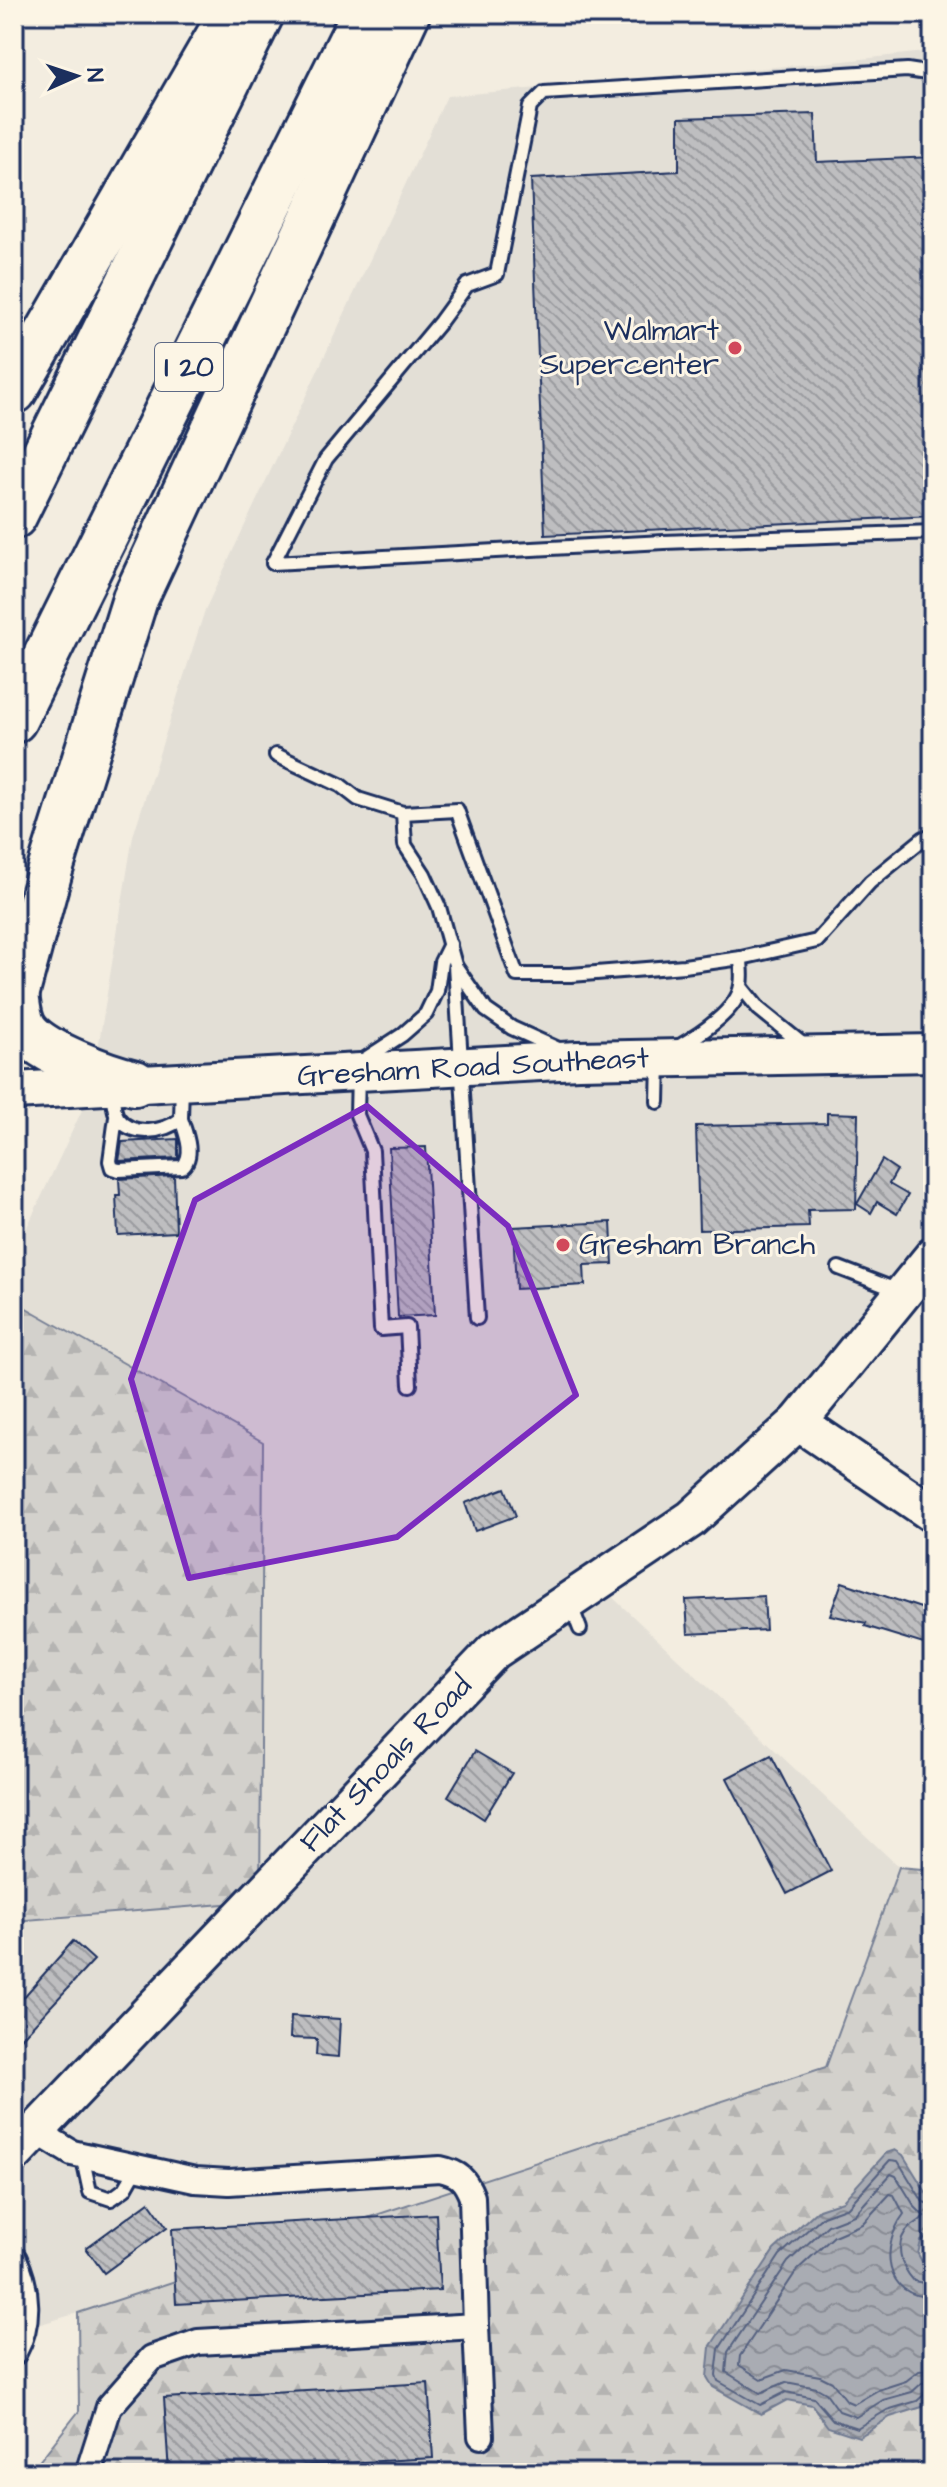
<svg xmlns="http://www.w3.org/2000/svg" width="947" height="2487" viewBox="0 0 947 2487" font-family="'Architects Daughter',sans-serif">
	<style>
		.built { fill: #e3dfd6 }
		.forest { fill: url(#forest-firs); stroke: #778095; stroke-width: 2 }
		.water { fill: url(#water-waves); stroke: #707a91; stroke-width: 2 }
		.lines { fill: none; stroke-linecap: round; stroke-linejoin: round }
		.shore { stroke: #546180; stroke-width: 2 }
		.building { fill: url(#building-back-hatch); stroke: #1b2f5e; stroke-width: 2 }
		.lane-casing { stroke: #1b2f5e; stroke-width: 18 }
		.street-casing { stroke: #1b2f5e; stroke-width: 30 }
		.secondary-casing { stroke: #1b2f5e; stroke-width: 42 }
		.highway-casing { stroke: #1b2f5e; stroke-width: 50 }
		.lane { stroke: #fcf5e5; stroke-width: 12 }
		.street { stroke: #fcf5e5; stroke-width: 24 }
		.secondary { stroke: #fcf5e5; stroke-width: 36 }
		.highway { stroke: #fcf5e5; stroke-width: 44 }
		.marked { fill: #7b2cbf; fill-opacity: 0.2; stroke: #7b2cbf; stroke-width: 6; stroke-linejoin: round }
		.poi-dot { fill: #d1495b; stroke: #fcf5e5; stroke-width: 3 }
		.labels { text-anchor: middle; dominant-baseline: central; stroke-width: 6; stroke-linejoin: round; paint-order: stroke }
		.shield { fill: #fcf5e5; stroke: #5e6a86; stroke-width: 2 }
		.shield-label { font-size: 28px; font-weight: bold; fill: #1b2f5e }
		.poi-label { font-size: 30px; fill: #1b2f5e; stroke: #fcf5e5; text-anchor: end }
		.street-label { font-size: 30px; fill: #1b2f5e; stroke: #fcf5e5 }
	</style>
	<defs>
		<pattern id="forest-firs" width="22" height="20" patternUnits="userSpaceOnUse" patternTransform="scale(2)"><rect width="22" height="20" fill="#d3d1cc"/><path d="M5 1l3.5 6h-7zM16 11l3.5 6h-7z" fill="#b5b4b2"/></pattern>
		<pattern id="water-waves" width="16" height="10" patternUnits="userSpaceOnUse" patternTransform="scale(2)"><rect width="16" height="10" fill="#a9acb3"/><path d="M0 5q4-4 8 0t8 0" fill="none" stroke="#898c95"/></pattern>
		<pattern id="building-back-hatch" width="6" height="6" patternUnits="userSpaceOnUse" patternTransform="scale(2)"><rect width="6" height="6" fill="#bebec0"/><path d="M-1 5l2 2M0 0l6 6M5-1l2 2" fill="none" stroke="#9a9b9f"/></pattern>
	</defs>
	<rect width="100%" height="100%" fill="#f3ede0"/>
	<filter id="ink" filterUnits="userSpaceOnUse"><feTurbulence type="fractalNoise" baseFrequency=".0125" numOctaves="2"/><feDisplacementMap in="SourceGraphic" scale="16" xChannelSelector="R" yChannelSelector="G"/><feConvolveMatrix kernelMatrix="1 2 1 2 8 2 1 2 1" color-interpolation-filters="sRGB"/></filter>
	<g filter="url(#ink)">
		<path class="built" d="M933,51v1204l-135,167 -207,155 308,290 -73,200 -748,246 -64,19v-411l246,-20 3,-459 -249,-141v-46l77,-164 42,-255 72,-226 242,-514 397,-35z"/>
		<g class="forest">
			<path d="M14,1301l249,141 -3,459 -246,20z"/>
			<path d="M899,1867l34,3v603h-903l49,-62 -1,-98 748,-246z"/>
		</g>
		<path class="water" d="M895,2150l8,5 29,47 1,33 -12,6 -3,13 7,13h8v129l-11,11 -32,10 -31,20 -31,-10 -16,-22 -25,-5 -26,14 -48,-27 -6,-10 3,-30 64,-97 45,-41 24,-8 43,-48z"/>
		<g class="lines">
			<g class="shore">
				<path d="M933,2205l-10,-3 -25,-41 -8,-1 -42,47 -25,9 -43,39 -61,94 -3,26 2,6 42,24 26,-13 28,6 19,22 24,8 30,-18 30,-9 9,-8 7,-2"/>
				<path d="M933,2285l-19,-4c-13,-14 -21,-38 -5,-53 6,-5 11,-6 15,-12l-9,-9 -19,-31 -5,-2 -37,41 -26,10 -40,37 -60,90 -2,20 34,21 26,-11 31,6 9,5 13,18 17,6 27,-17 29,-8 10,-9 11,-2"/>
				<path d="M933,2297c-50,1 -53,-51 -29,-83l-10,-19 -4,-1 -28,30 -28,12 -37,34 -57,86 -1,9 22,14 25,-9 34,6 12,6 15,19 7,3 24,-14 28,-9 13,-10 14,-2"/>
			</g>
		</g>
		<g class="building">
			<path d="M815,114l2,48 116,-5v359l-388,19 -14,-356 148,-8v-53z"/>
			<path d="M827,1113l31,1 -2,95 -48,1 1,17 -110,3 -3,-104 131,-3z"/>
			<path d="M178,1139v19l-59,3 3,-19z"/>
			<path d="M426,1147l9,168 -37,2 -9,-169z"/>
			<path d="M882,1160l15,10 -8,14 19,11 -11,19 -20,-12 -6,11 -14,-9z"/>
			<path d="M174,1176l2,56 -58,3 -2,-40h4l-1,-16z"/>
			<path d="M611,1222l2,42 -29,1 1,20 -69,4 -3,-62z"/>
			<path d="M505,1488l11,28 -41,15 -10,-28z"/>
			<path d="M842,1582l91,30v35l-68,-21 1,-3 -36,-8z"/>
			<path d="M764,1596l2,34 -78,4 -2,-34z"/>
			<path d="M475,1751l37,22 -28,46 -36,-23z"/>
			<path d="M771,1755l60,116 -44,23 -60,-116z"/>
			<path d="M73,1941l21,19 -80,86v-55l8,8z"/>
			<path d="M291,2016l49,3 -2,38 -22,-2 1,-16 -27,-1z"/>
			<path d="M149,2202l18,25 -63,46 -18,-25z"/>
			<path d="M436,2214l4,76 -264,14 -4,-75z"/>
			<path d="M428,2383l5,75 -264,15 -5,-75z"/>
		</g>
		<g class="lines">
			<g class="lane-casing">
				<g id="lane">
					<path d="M273,563l53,-104 114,-137 27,-37 30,-11 33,-167 14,-14 363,-23 26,4"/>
					<path d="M273,563l391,-21 269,-10"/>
					<path d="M276,755l64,30 18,14 45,14 54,-3 60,165h54l113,-9 57,-8 76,-17 53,-59 54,-44 9,-1"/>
					<path d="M403,813l2,32 19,29 15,33 16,58 22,353"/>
					<path d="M456,967l30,43 26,18 53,24"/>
					<path d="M742,988l17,21 47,38"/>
					<path d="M678,1047c21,-12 60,-37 63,-62 2,-9 0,-18 0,-27"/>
					<path d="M112,1088c1,9 1,23 6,30 15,20 46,14 63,1l1,-35"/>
					<path d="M658,1102l1,-41"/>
					<path d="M116,1117l-6,44 2,7 7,2 63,-3c13,-11 4,-33 -1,-48"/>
					<path d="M839,1268l60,23"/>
					<path d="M410,1385l-3,-58 -26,2 -9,-178 -15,-36 1,-42 7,-14 37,-24 24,-21 11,-23 4,-29 9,-18"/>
					<path d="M570,1603l10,26"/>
					<path d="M82,2155l8,37 21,7 14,-10 12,-21"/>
				</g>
			</g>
			<g class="street-casing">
				<g id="street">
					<path d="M36,2131l36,22 123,27 34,2 211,-13c19,4 25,10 32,28l4,129 -278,16 -46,16 -43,49 -21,66"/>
					<path d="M14,2259c14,30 16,64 0,93"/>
					<path d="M476,2326l5,110"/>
				</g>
			</g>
			<g class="secondary-casing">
				<g id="secondary">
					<path d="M14,1091l564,-31 355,-7"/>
					<path d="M798,1422l135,92"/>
					<path d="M14,2154l480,-503 197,-132 107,-97 135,-166"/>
				</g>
			</g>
			<g class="highway-casing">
				<g id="highway">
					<path d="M14,391l214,-371"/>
					<path d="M14,516l247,-502"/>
					<path d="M14,720l350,-706"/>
					<path d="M16,994c2,13 2,26 10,37 17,22 82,46 109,52"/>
					<path d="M14,1003l36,-133 85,-271 272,-585"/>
				</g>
			</g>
			<use href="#lane" class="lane"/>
			<use href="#street" class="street"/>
			<use href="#secondary" class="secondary"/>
			<use href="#highway" class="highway"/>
		</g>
	</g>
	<path class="marked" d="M367,1106l141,120 68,169 -179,142 -208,41 -58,-199 64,-179z"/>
	<g class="poi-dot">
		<circle cx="735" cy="348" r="8"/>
		<circle cx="563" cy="1245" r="8"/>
	</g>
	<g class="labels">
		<rect class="shield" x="155" y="343" width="68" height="48" rx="6"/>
		<g class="shield-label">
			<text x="189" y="367">I 20</text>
		</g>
		<g class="poi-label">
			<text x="719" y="331">Walmart<tspan x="719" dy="34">Supercenter</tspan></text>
			<text x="579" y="1245" text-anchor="start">Gresham Branch</text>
		</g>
		<g class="street-label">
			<text transform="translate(473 1067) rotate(-3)">Gresham Road Southeast</text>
			<text transform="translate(386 1764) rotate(-46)">Flat Shoals Road</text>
		</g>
	</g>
	<rect width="947" height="2487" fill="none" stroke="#fcf5e5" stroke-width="48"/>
	<rect x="24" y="24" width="899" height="2439" fill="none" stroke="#1b2f5e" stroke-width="3" filter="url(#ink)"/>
	<g transform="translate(76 76) rotate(87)" stroke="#fcf5e5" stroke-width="6" paint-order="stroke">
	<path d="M0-6L14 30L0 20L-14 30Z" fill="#1b2f5e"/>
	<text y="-12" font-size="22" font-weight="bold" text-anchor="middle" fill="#1b2f5e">N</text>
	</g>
</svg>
